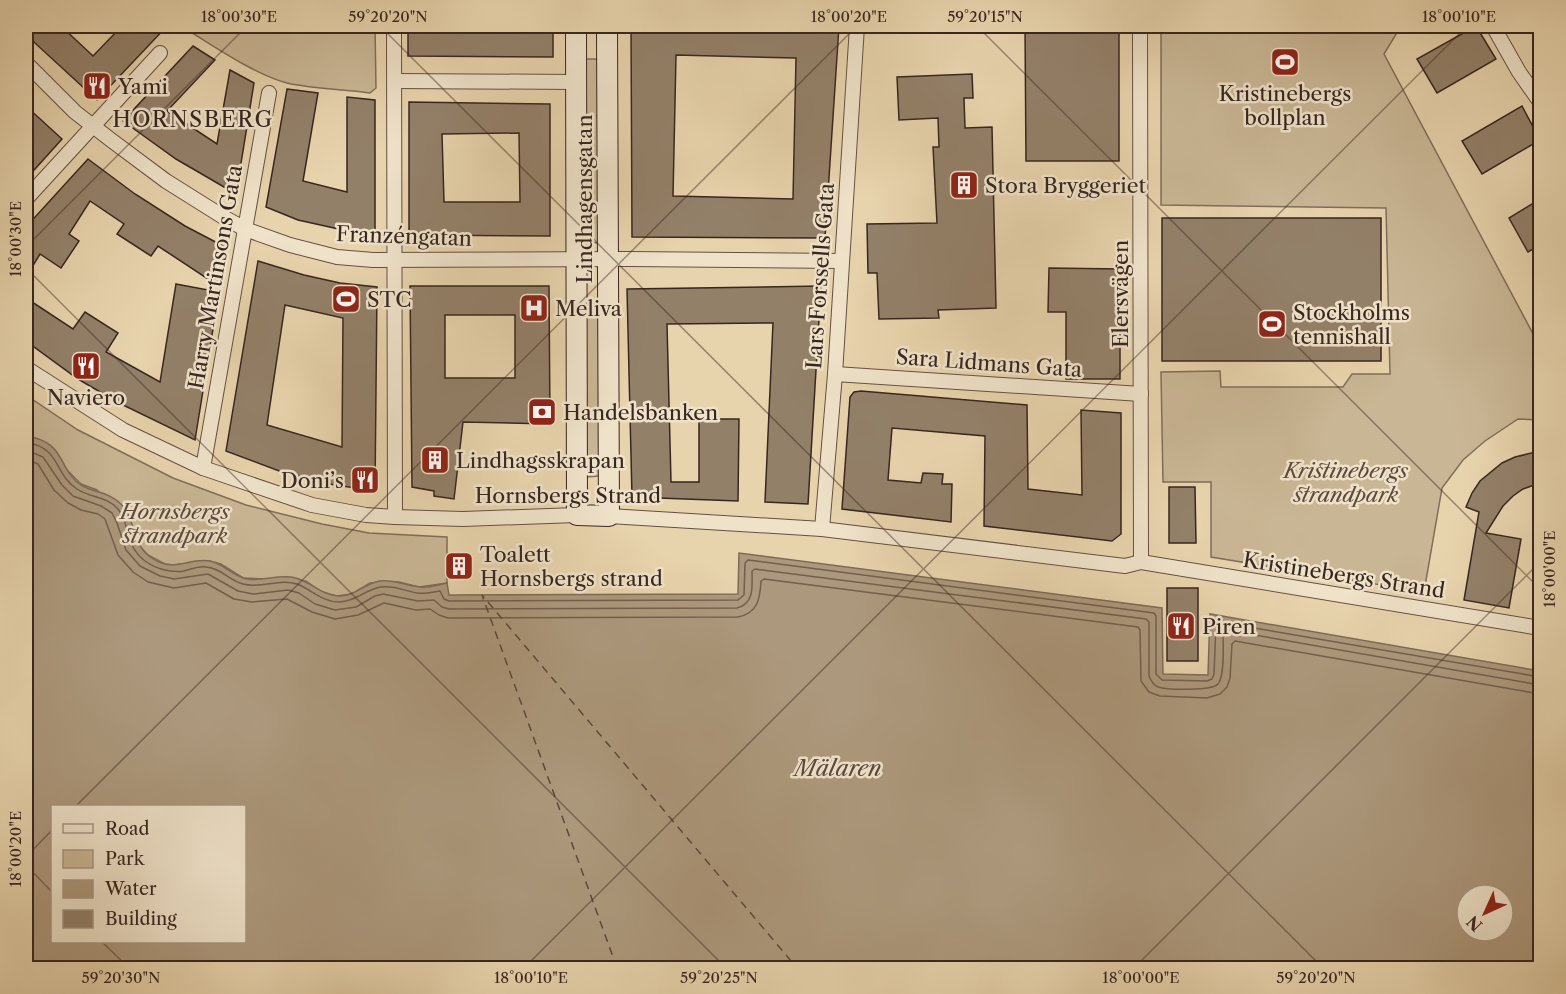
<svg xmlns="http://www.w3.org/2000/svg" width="1566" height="994" viewBox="0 0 1566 994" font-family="'Libre Caslon Text',serif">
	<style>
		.green { fill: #c9b694; stroke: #806e5a; stroke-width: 1.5 }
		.water { fill: #ac987c; stroke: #7e6a57; stroke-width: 1.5; fill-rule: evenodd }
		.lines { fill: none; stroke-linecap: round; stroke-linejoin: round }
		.shore { stroke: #725f4e; stroke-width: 1.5 }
		.ferry { stroke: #5b483c; stroke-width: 1.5; stroke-dasharray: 8 6; stroke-linecap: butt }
		.building { fill: #938069; stroke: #382620; stroke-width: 1.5; fill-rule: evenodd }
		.street-casing { stroke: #645143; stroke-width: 16 }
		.secondary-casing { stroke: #382620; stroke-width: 22 }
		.street { stroke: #efe2c9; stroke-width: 14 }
		.secondary { stroke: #efe2c9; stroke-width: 20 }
		.ticks { fill: none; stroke: #382620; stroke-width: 1.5; stroke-opacity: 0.45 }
		.labels { text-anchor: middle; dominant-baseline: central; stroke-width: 5; stroke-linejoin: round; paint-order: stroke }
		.poi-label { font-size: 21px; fill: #382620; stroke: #efe2c9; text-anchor: start }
		.street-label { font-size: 21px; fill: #382620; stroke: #efe2c9 }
		.park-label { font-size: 21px; font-style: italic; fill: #5c4a3d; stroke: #efe2c9 }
		.neighbourhood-label { font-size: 22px; letter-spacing: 1.5px; fill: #382620; stroke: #efe2c9 }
		.water-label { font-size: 22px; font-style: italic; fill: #5b483c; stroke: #efe2c9 }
		.neatline { fill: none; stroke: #382620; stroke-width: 2 }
		.ticks-label { font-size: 15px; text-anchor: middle; fill: #382620 }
	</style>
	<rect width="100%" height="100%" fill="#e7d3ac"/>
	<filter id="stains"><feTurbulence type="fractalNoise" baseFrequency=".00333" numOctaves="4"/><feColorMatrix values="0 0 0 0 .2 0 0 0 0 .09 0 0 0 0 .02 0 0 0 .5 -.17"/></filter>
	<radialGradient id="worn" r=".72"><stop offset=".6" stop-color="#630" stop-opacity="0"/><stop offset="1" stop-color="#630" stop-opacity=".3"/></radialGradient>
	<g class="green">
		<path d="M181,26h194l1,62 -6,5c-27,-4 -57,-4 -83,-10 -34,-9 -76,-39 -106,-57z"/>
		<path d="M1161,26h240l-17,28 156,293v73l-22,-1 -33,22 -22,19 -21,28 -18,104 -213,-35v-75h-48l-2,-110 59,-1 1,16h122l9,-13h38l-4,-166 -225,-3z"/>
		<path d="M584,59h16l-1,182 -2,2 -11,-2z"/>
		<path d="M601,300l-1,176 -15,1v-176z"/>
		<path d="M26,395l52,35 95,48 73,27 76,19 47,9 78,4v46l-28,4 -20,-5 -29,1 -18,11 -16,2 -16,-5 -14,-10 -63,-3 -22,-14 -11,-3 -36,4 -9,-1 -17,-9 -12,-13 -3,-8 -36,-44 -16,-6 -12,-12 -43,-36z"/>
	</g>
	<path class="water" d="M26,436c41,6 31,33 55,49 14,8 29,7 41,20 14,15 9,37 27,51 24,19 38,1 61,5 14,3 23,15 37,18 17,3 33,-6 49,-1 15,4 25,17 42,18 16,1 27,-13 42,-15 14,-2 26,5 40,6 9,1 18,-2 27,-4l2,12 289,-1 1,-41 423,55 1,66 45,1 2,-61 330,57v297h-1514zM52,806h192v136h-192zM1467,895h36v36h-36z"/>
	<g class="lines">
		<g class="shore">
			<path d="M26,442c36,7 27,31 51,47 13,9 30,7 41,20 13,16 6,36 27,52 11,8 26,12 39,10 8,-2 14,-5 22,-4 15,1 24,14 37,17 19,5 36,-6 54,0 15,6 25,18 42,18 16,0 27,-13 42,-15 13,-2 24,4 36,6 7,1 16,-1 23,-2l4,8 5,2 289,-1 6,-5 1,-32 3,-3 406,53 2,3v58l6,6 45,1 5,-2 2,-5 2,-50 3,-2 321,55"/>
			<path d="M26,450l17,7 19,28 11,11 28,10 11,7 5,10 9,27 14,16 20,10 14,3 34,-5 30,17 15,3 35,-4 11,3 16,11 20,6 21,-3 19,-11 8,-2 35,7 16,-1 8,7 7,2 288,-1c18,-5 15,-22 15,-37l3,-2 391,50 3,3v54c2,5 4,9 9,11 9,3 54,4 60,-3 7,-8 5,-39 5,-51l3,-3 314,55"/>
			<path d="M26,459l12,5 16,26 14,13 13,7 17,4 7,5 13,36 15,17 15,10 26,6 32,-5 28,16 18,3 35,-3 25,13 23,7 23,-4 26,-12 32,7 14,-1 9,6 9,3 290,-1c20,-4 22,-18 23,-36l3,-2 374,48 2,3 1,51 8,11 11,4 47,2 13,-4 7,-7 3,-9 2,-34 3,-3 305,53"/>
		</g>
		<path class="ferry" d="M617,968l-135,-373 315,373"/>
	</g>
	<g class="building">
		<path d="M26,26h35l32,30 29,-30h45l-70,74 -62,-57 -9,-11z"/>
		<path d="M408,26h145v31l-145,-1z"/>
		<path d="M631,26h208l-14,212 -193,-1zM676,55l120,3 -3,141 -120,-3z"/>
		<path d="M1025,26h94v135h-93z"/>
		<path d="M1476,26l20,33 -59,34 -20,-34z"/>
		<path d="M193,46l22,14 -48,51 50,33 13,-74 24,13 -18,111 -60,-35 -53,-38z"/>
		<path d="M972,74l1,24h-9l1,30 27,-1 4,181 -58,2 1,8 -60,1 -2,-46h-9l-1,-49 70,-1 -4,-76h6l-1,-29 -39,2 -2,-43z"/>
		<path d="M287,89l31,4 -15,88 44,11v-95l28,3v133l-32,-3 -45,-10 -32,-13z"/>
		<path d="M409,102l141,2v132l-141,-1zM519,133l1,69h-76l-2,-68z"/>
		<path d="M26,106l36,33 -36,40z"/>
		<path d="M1522,106l18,34 -58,34 -20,-33z"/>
		<path d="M88,159l47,35 50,32 42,22 -7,39 -62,-41 -7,10 -34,-22 7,-10 -34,-23 -21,33 10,7 -18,27 -21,-14 -14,23v-50z"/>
		<path d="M1540,199v46l-12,7 -19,-34z"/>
		<rect x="1162" y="218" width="219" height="143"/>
		<path d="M258,261l46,14 36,8 37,4 -2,204 -46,-7 -47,-12 -56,-21zM285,305l58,13 -1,129 -75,-22z"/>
		<path d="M1049,268l71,1v110h-54v-67h-18z"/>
		<path d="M176,284l43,8 -24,148 -76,-37 -41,-24 -52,-38v-43l47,31 12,-17 33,21 -12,19 54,30z"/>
		<path d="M410,286h139l1,138 -87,-2 -9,77 -20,-3v-5l-22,-4zM445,315h70v63h-70z"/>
		<path d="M821,286l-13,218 -43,-2 8,-179 -106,1 4,158h28v-63h40l-1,82 -106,-4 -5,-208z"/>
		<path d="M861,391l166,14 1,84 54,6 -1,-85 40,3v121l-9,7 -128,-15 1,-90 -93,-8 -4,52 33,3 2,-10 20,1 -1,10h10l-1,38 -109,-13 8,-112 4,-5z"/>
		<path d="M1540,451v32l-17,6 -10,7 -10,10 -17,27 35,6 -12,69 -45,-8 15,-88 -13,-5 6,-14 8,-12 22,-18 13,-6z"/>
		<path d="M1169,487h26l1,56h-27z"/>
		<rect x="1167" y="588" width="31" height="73"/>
	</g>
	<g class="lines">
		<g class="street-casing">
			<g id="street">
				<path d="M394,26l1,491"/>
				<path d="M1140,26l1,536"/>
				<path d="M1493,26l26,46 21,30"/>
				<path d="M26,63l49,49 36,28 55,41 59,37 20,11 45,16 47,12 36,3 256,-1 213,2"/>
				<path d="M395,81l181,1"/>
				<path d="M26,199l134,-146"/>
				<path d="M26,368l97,62 80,38 109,37 54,10 29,2 68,2 114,-4"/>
				<path d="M835,374l306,20"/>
				<path d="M203,468l66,-375"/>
				<path d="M609,516l213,13 303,37 16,-4 399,66"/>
				<path d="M822,529l13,-155 22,-348"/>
			</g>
		</g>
		<g class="secondary-casing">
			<path id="secondary" d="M576,26l1,489 32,1 -2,-490"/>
		</g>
		<use href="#street" class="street"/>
		<use href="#secondary" class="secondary"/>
	</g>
	<path class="ticks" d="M380,26l943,942M977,26l563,563M26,247l221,-221M26,268l700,700M76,806l781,-780M26,857l26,-27M26,865l26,27M102,942l27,26M524,968l943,-942M1134,968l406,-406"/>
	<defs>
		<g id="stadium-square" transform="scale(1.5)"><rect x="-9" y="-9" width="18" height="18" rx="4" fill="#8f2418" stroke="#efe2c9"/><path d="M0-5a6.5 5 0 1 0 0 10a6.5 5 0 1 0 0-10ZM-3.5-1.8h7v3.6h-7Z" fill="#fff"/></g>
		<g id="restaurant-square" transform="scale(1.5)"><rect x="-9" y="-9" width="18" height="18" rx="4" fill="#8f2418" stroke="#efe2c9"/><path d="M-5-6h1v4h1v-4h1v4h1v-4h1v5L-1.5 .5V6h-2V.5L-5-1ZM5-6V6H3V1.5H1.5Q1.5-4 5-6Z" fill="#fff"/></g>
		<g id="building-square" transform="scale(1.5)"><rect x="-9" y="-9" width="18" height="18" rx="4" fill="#8f2418" stroke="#efe2c9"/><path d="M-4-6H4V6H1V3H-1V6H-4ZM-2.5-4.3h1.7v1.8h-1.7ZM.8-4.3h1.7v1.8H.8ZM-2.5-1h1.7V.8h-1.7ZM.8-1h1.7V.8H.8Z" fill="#fff"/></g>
		<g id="hospital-square" transform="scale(1.5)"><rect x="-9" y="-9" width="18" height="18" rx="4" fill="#8f2418" stroke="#efe2c9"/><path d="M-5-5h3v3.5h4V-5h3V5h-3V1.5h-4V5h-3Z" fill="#fff"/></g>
		<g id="bank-square" transform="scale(1.5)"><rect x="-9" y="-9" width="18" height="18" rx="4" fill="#8f2418" stroke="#efe2c9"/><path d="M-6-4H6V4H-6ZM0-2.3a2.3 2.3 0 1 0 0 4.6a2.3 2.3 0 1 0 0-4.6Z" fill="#fff"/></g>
	</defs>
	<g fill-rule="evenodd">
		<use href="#stadium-square" x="1285" y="62"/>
		<use href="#restaurant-square" x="97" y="86"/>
		<use href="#building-square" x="964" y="185"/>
		<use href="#stadium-square" x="346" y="299"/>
		<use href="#hospital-square" x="534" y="308"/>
		<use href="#stadium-square" x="1272" y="324"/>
		<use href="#restaurant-square" x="86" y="366"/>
		<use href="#bank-square" x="542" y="412"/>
		<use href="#building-square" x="435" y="460"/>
		<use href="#restaurant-square" x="365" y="480"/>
		<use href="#building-square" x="459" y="566"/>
		<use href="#restaurant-square" x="1181" y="626"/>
	</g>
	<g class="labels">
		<g class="poi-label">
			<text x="118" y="86">Yami</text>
			<text x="1285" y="93" text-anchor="middle">Kristinebergs<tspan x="1285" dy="24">bollplan</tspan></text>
			<text x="985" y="185">Stora Bryggeriet</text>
			<text x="367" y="299">STC</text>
			<text x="555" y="308">Meliva</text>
			<text x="1293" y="312">Stockholms<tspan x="1293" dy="24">tennishall</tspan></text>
			<text x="86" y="397" text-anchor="middle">Naviero</text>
			<text x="563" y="412">Handelsbanken</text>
			<text x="456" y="460">Lindhagsskrapan</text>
			<text x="344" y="480" text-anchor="end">Doni’s</text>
			<text x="480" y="554">Toalett<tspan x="480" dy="24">Hornsbergs strand</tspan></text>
			<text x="1202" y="626">Piren</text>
		</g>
		<g class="street-label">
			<text transform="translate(584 199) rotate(-90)">Lindhagensgatan</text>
			<text transform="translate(404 236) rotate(2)">Franzéngatan</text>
			<text transform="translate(820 276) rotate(-86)">Lars Forssells Gata</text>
			<text transform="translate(215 277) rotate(-80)">Harry Martinsons Gata</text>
			<text transform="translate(1120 294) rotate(-90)">Elersvägen</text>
			<text transform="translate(989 363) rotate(4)">Sara Lidmans Gata</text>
			<text x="568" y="495">Hornsbergs Strand</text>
			<text transform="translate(1344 575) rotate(9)">Kristinebergs Strand</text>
		</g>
		<g class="park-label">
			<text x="1346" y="470">Kristinebergs<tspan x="1346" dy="24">strandpark</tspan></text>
			<text x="175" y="511">Hornsbergs<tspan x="175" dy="24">strandpark</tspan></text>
		</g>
		<g class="neighbourhood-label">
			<text x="193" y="119">HORNSBERG</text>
		</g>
		<g class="water-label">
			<text x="838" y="768">Mälaren</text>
		</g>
	</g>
	<rect width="1566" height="994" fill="none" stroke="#e7d3ac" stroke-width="66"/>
	<rect x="51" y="805" width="195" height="138" fill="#efe2c9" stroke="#a69785" stroke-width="1.5"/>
	<rect x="63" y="824" width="30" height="9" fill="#efe2c9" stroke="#a69785" stroke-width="1.5"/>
	<text x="105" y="835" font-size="18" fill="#382620">Road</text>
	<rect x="63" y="850" width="30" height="18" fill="#c9b694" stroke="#a69785" stroke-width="1.5"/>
	<text x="105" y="865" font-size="18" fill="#382620">Park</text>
	<rect x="63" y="880" width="30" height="18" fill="#ac987c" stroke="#a69785" stroke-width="1.5"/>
	<text x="105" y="895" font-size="18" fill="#382620">Water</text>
	<rect x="63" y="910" width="30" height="18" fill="#938069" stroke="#a69785" stroke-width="1.5"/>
	<text x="105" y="925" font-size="18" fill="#382620">Building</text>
	<g transform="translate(1485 913) rotate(225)"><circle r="28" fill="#efe2c9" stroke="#a69785" stroke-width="1.5"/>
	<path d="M0-4.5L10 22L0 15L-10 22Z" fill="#8f2418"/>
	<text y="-9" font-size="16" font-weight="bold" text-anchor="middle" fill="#382620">N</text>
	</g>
	<rect x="33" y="33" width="1500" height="928" class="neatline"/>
	<g class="ticks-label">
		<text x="239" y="22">18°00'30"E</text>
		<text x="388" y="22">59°20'20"N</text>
		<text x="849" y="22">18°00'20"E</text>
		<text x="985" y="22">59°20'15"N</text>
		<text x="1459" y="22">18°00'10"E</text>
		<text transform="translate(16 239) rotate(-90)" y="5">18°00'30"E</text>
		<text transform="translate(1550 569) rotate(-90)" y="5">18°00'00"E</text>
		<text transform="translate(16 849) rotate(-90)" y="5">18°00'20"E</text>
		<text x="121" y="983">59°20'30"N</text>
		<text x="531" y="983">18°00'10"E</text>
		<text x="719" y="983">59°20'25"N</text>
		<text x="1141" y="983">18°00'00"E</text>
		<text x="1316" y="983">59°20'20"N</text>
	</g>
	<rect width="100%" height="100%" filter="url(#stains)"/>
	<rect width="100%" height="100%" fill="url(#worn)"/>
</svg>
